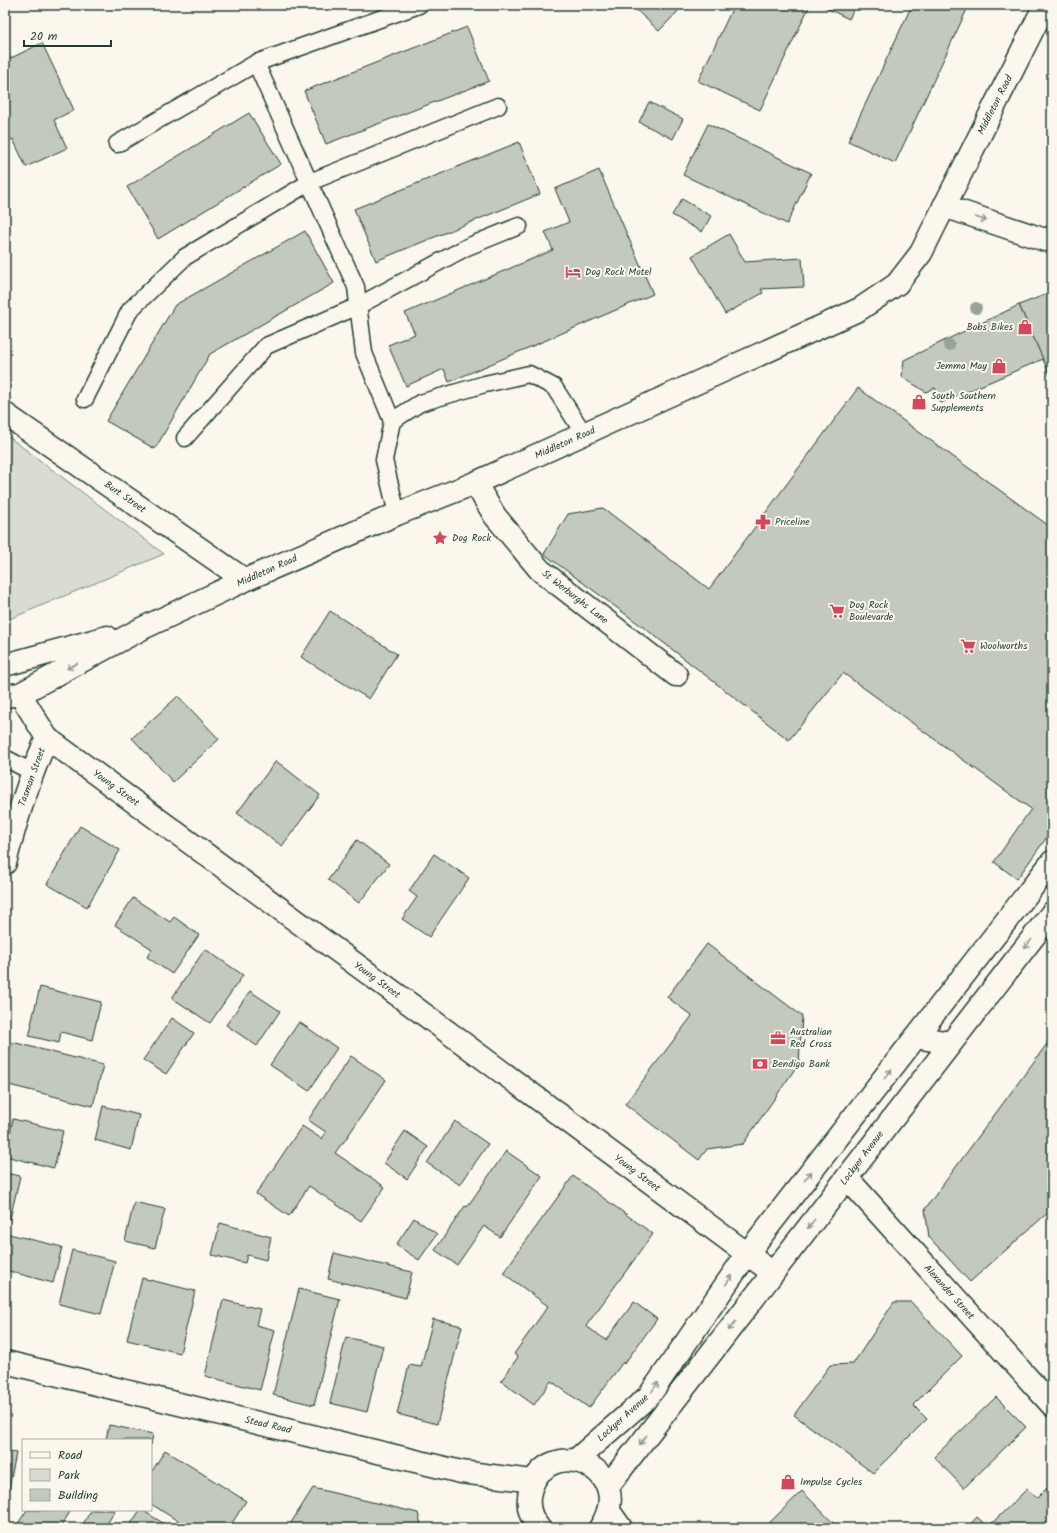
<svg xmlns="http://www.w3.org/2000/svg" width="1057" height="1533" viewBox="0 0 1057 1533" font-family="Kalam,sans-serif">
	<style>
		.green { fill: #dbdcd1; stroke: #7d8c82 }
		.building { fill: #c4c9be; stroke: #1f3d34 }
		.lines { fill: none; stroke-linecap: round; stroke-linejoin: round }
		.service-casing { stroke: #1f3d34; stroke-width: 19 }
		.minor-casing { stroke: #1f3d34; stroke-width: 25 }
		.secondary-casing { stroke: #1f3d34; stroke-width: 25 }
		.service { stroke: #fbf7ec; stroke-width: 16 }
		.minor { stroke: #fbf7ec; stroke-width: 22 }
		.secondary { stroke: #fbf7ec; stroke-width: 22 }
		.tree { fill: #97a298 }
		.oneway { stroke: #8d9a90 }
		.labels { text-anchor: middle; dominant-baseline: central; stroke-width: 4; stroke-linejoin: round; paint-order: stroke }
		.street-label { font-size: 10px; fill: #1f3d34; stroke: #fbf7ec }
		.poi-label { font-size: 10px; fill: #1f3d34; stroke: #fbf7ec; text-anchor: start }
	</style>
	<rect width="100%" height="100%" fill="#fbf7ec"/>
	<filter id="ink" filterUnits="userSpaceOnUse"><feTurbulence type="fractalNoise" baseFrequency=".025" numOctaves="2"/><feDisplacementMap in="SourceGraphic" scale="8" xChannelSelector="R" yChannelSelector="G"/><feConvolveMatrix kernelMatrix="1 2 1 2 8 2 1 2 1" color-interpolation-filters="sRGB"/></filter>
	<g filter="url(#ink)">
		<path class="green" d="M5,434l159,120 -159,67z"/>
		<g class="building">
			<path d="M631,5h53l-25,26z"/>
			<path d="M734,5h76l-50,105 -62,-29z"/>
			<path d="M820,5h36l-7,14z"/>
			<path d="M912,5h57l-74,158 -47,-22z"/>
			<path d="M467,27l22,54 -163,63 -22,-53z"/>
			<path d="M42,43l32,67 -20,10 13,28 -41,19 -13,-28 -8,4v-82z"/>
			<path d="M649,102l34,17 -10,20 -34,-17z"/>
			<path d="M249,113l32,51 -123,75 -31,-52z"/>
			<path d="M708,124l103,49 -24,51 -104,-49z"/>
			<path d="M519,142l21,52 -164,67 -22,-52z"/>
			<path d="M599,170l54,124 -204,88 -5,-13 -38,17 -18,-41 27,-11 -10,-21 148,-63 -8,-18 24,-10 -14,-33z"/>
			<path d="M682,199l29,17 -9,16 -30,-17z"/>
			<path d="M305,231l29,52 -124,71 -55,95 -49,-28 69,-116z"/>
			<path d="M729,234l16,28 57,-4 2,29 -43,2 2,4 -38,21 -33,-58z"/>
			<path d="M1052,292v86h-1l-32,-73z"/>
			<path d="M1019,305l24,54 -102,44 -6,-15 -9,4 -24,-15 2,-17z"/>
			<path d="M858,388l194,140v302l-35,49 -23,-17 37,-53 -188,-136 -54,67 -138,-107 -107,-79 24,-40 35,-6 106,81z"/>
			<path d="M330,611l67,43 -28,45 -68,-42z"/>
			<path d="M178,696l41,43 -46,43 -41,-44z"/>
			<path d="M276,761l44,34 -38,51 -45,-33z"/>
			<path d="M80,826l40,24 -33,57 -40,-23z"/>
			<path d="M357,840l32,24 -30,39 -31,-23z"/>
			<path d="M434,854l35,24 -40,59 -27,-18 15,-22 -8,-6z"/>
			<path d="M133,898l37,24 4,-5 25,18 -27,39 -25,-17 5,-8 -37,-24z"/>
			<path d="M707,944l95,72 -3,47 -56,81 -36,5 -8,11 -74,-56 67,-88 -25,-19z"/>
			<path d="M205,949l38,26 -33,48 -38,-25z"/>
			<path d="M40,987l61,15 -9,38 -31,-8 -2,11 -30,-7 3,-11 -1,-1z"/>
			<path d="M250,991l30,20 -23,35 -31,-21z"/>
			<path d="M172,1018l22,15 -28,41 -23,-14z"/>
			<path d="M299,1022l38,26 -28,43 -39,-26z"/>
			<path d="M1052,1037v172l-82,73 -41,-45 -4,-28z"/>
			<path d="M12,1042l91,23 -10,41 -88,-22v-13z"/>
			<path d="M351,1056l35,24 -43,63h-1l-7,10 50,34 -24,34 -52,-35 -20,30 -33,-22 46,-68 20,13 4,-7 -18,-12z"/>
			<path d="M103,1106l36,9 -8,35 -36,-10z"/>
			<path d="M13,1119l50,12 -9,37 -49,-12z"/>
			<path d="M455,1121l33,23 -28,41 -33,-22z"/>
			<path d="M405,1131l23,16 -21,32 -23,-16z"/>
			<path d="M506,1151l36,25 -42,61 -16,-11 -27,39 -22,-15 30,-44 2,1z"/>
			<path d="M5,1173l15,3 -10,43 -5,-1z"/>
			<path d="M573,1176l80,58 -67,92 20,14 28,-38 23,17 -33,45 -1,-2 -34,46 -38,-27 -17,24 -33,-24 17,-24 -4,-3 34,-48 -45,-33z"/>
			<path d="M134,1202l31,7 -10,39 -30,-7z"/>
			<path d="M414,1218l23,16 -18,26 -23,-15z"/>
			<path d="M220,1223l51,14 -5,23 -19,-5 -2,8 -33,-8z"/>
			<path d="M5,1233l57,14 -9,36 -48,-13z"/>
			<path d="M72,1250l43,11 -14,53 -42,-10z"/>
			<path d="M334,1253l78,19 -6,26 -78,-19z"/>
			<path d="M142,1278l53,13 -15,62 -53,-13z"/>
			<path d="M299,1289l41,10 -26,106 -41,-10z"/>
			<path d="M223,1300l37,9 -4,16 19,5 -15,60 -55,-14z"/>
			<path d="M894,1302h17l51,54 -49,49 14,14 -54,54 -79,-58 36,-50 23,-1z"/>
			<path d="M433,1319l29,7 -25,98 -40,-10 12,-49 12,2z"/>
			<path d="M346,1337l37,9 -16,66 -37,-9z"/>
			<path d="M996,1397l30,30 -62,61 -30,-31z"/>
			<path d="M109,1425l44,9 -2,11v-5h-45z"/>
			<path d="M165,1450l81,51 -17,27h-40l-38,-24v-31z"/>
			<path d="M5,1451l11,2 -11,56z"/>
			<path d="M1052,1483v45h-85l10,-11 11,10 39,-38 10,9z"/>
			<path d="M313,1488l105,25 4,15h-139l3,-4 3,2z"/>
			<path d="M802,1491l36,37h-74z"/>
			<path d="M27,1510h44l-11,18h-45z"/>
			<path d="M91,1510h24l-10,18h-24z"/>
			<path d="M140,1510h2l29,18h-43z"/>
		</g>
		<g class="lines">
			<g class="service-casing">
				<g id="service">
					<path d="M256,63l163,-58"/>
					<path d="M117,144l139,-81 100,224 8,66 28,68"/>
					<path d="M85,399l45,-89 55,-53 125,-75 188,-76"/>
					<path d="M185,438l81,-92 92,-40 109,-59 52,-21"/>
					<path d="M397,514l-13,-54 8,-39 28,-18 65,-19 44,-10 25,13 30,47"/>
					<path d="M5,758l27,14"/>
				</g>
			</g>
			<g class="minor-casing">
				<g id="minor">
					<path d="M944,206l101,34 7,-3"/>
					<path d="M5,414l240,166"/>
					<path d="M475,483l20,33 45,54 136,105"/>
					<path d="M20,694l27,44 363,266 363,269"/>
					<path d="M5,863c11,-43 24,-85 42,-125"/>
					<path d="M916,1037l34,6"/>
					<path d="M847,1178l205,227"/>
					<path d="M5,1362l456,110 72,9"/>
					<path d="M609,1511l12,17"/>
				</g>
			</g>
			<g class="secondary-casing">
				<g id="secondary">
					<path d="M5,665l102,-28"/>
					<path d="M5,696l15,-2 123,-66 102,-48 152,-66 78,-31 385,-174 37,-25 24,-31 124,-248"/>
					<path d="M576,1460l73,-64 98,-142 305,-392"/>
					<path d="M608,1486l444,-573"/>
					<path d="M539,1528c-10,-12 -13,-25 -8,-40 19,-56 108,-19 69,40"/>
				</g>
			</g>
			<use href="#service" class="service"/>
			<use href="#minor" class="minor"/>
			<use href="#secondary" class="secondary"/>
		</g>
		<g class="tree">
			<circle cx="976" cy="308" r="6"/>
			<circle cx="949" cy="345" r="6"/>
		</g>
		<defs><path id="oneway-shaft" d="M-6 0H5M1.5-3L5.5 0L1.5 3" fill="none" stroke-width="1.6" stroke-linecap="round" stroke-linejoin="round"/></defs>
		<g class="oneway">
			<use href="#oneway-shaft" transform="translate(981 219) rotate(19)"/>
			<use href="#oneway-shaft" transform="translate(72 666) rotate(152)"/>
			<use href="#oneway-shaft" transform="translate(1028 944) rotate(128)"/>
			<use href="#oneway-shaft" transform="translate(888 1074) rotate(-52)"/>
			<use href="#oneway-shaft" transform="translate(808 1176) rotate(-52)"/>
			<use href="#oneway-shaft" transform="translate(811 1224) rotate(128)"/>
			<use href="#oneway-shaft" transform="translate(729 1280) rotate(-55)"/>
			<use href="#oneway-shaft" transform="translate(732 1326) rotate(128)"/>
			<use href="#oneway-shaft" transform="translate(655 1387) rotate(-55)"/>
			<use href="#oneway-shaft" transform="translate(643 1440) rotate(128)"/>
		</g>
	</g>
	<defs>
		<g id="hotel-bare" transform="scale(1.2)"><path d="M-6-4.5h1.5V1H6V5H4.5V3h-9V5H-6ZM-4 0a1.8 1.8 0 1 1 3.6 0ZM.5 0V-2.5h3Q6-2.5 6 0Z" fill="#d1495b" stroke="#fbf7ec" stroke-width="2.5" paint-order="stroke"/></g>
		<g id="shop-bare" transform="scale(1.2)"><path d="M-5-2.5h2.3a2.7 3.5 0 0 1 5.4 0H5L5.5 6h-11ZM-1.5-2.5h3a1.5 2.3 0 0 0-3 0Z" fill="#d1495b" stroke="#fbf7ec" stroke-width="2.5" paint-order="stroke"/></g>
		<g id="pharmacy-bare" transform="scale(1.2)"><path d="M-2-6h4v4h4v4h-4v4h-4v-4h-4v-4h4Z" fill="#d1495b" stroke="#fbf7ec" stroke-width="2.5" paint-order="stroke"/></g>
		<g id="sight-bare" transform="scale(1.2)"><path d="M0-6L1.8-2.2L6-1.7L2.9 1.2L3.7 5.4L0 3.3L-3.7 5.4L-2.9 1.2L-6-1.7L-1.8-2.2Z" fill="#d1495b" stroke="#fbf7ec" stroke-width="2.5" paint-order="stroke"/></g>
		<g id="supermarket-bare" transform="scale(1.2)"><path d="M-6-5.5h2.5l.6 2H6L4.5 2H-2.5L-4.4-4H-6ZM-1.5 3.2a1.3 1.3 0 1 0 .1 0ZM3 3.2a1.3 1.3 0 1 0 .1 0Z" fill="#d1495b" stroke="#fbf7ec" stroke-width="2.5" paint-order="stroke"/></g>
		<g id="office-bare" transform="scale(1.2)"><path d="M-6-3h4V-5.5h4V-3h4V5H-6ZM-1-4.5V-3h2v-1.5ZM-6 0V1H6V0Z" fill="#d1495b" stroke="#fbf7ec" stroke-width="2.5" paint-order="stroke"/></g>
		<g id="bank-bare" transform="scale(1.2)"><path d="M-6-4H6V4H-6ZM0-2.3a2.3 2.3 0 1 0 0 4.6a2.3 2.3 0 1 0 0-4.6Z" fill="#d1495b" stroke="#fbf7ec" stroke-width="2.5" paint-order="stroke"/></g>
	</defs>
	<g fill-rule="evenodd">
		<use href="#hotel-bare" x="573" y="272"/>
		<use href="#shop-bare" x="1025" y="327"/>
		<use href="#shop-bare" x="999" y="366"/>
		<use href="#shop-bare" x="919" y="402"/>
		<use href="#pharmacy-bare" x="763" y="522"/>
		<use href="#sight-bare" x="440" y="538"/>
		<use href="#supermarket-bare" x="837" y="611"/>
		<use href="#supermarket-bare" x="968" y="646"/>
		<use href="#office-bare" x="778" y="1038"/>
		<use href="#bank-bare" x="760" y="1064"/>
		<use href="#shop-bare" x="788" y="1482"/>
	</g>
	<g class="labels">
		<g class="street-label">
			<text transform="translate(995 105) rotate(-63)">Middleton Road</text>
			<text transform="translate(565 443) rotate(-24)">Middleton Road</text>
			<text transform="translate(125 497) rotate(35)">Burt Street</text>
			<text transform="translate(267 571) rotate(-24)">Middleton Road</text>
			<text transform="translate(575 597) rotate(38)">St Werburghs Lane</text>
			<text transform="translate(32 777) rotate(-70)">Tasman Street</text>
			<text transform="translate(116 788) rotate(36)">Young Street</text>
			<text transform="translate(377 980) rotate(36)">Young Street</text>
			<text transform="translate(862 1158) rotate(-53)">Lockyer Avenue</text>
			<text transform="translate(637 1173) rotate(37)">Young Street</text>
			<text transform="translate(949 1292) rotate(48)">Alexander Street</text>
			<text transform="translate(623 1418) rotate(-42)">Lockyer Avenue</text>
			<text transform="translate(268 1425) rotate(13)">Stead Road</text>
		</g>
		<g class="poi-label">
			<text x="585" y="272">Dog Rock Motel</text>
			<text x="1013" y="327" text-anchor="end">Bobs Bikes</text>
			<text x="987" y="366" text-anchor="end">Jemma May</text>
			<text x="931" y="396">South Southern<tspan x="931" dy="12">Supplements</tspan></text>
			<text x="775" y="522">Priceline</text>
			<text x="452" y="538">Dog Rock</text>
			<text x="849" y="605">Dog Rock<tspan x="849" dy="12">Boulevarde</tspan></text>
			<text x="980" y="646">Woolworths</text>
			<text x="790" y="1032">Australian<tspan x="790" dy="12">Red Cross</tspan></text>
			<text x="772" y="1064">Bendigo Bank</text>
			<text x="800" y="1482">Impulse Cycles</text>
		</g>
	</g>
	<rect width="1057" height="1533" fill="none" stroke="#fbf7ec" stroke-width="20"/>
	<rect x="10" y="10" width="1037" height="1513" fill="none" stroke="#1f3d34" stroke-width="1.5" filter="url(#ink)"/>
	<rect x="22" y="1439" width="130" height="72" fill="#fbf7ec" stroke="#a3ada2"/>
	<rect x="30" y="1452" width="20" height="6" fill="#fbf7ec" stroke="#a3ada2"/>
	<text x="58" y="1459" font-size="12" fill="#1f3d34">Road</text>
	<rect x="30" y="1469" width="20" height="12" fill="#dbdcd1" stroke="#a3ada2"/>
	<text x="58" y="1479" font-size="12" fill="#1f3d34">Park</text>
	<rect x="30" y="1489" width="20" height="12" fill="#c4c9be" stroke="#a3ada2"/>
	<text x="58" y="1499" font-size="12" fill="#1f3d34">Building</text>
	<path d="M24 40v6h87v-6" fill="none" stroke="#1f3d34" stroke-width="2"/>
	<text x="30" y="40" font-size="12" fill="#1f3d34" stroke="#fbf7ec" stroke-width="3" paint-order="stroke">20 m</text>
</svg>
